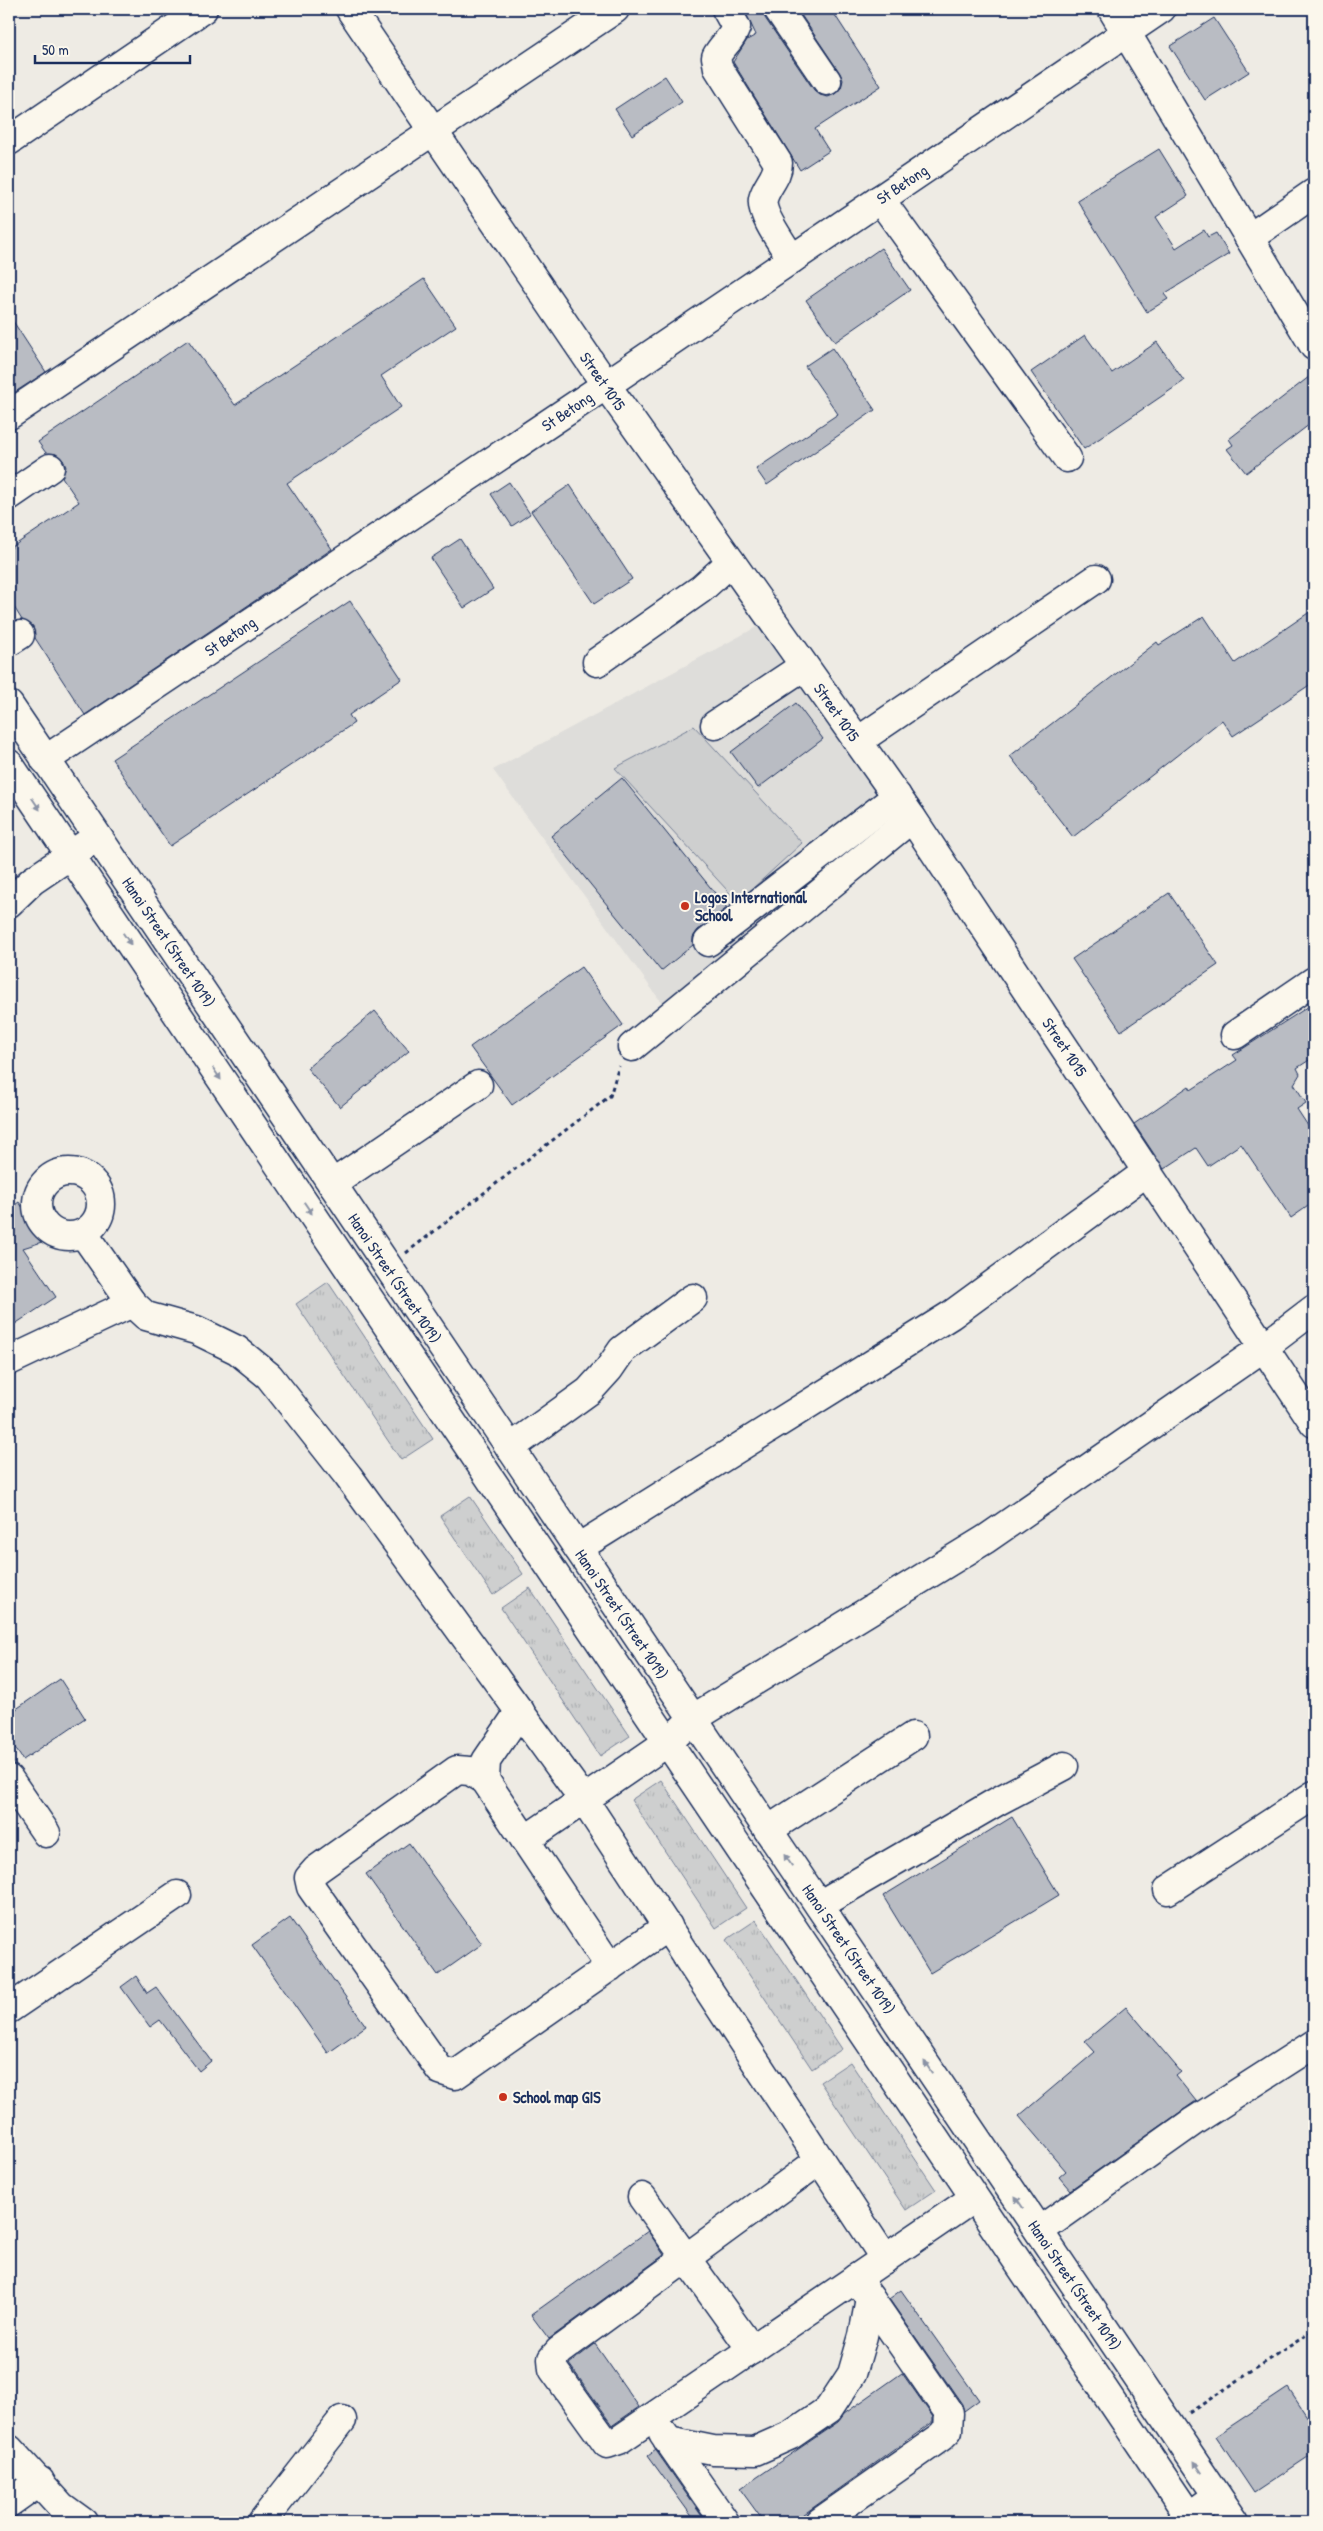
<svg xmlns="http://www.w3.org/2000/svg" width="1323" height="2531" viewBox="0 0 1323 2531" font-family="'Patrick Hand',sans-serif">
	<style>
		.built { fill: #deddda }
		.grass { fill: url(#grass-tufts); stroke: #747f96 }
		.pitch { fill: #cecfcf; stroke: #747f96 }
		.building { fill: #b9bcc3; stroke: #1b2f5e }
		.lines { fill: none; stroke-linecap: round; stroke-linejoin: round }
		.minor-casing { stroke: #1b2f5e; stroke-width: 31 }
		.major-casing { stroke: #1b2f5e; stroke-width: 31 }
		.path { stroke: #1b2f5e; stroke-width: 3; stroke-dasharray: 4 4; stroke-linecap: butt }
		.minor { stroke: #fbf7ec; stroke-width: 28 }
		.major { stroke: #fbf7ec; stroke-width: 28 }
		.oneway { fill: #8b93a5 }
		.poi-dot { fill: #c8321e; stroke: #fbf7ec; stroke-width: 2 }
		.labels { text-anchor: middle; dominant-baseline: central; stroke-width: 4; stroke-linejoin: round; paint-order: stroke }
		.street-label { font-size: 16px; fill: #1b2f5e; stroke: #fbf7ec }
		.poi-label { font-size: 16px; font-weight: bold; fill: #1b2f5e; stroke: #fbf7ec; text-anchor: start }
	</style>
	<defs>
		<pattern id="grass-tufts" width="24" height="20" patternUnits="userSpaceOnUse" patternTransform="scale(1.25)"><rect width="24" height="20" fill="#cecfcf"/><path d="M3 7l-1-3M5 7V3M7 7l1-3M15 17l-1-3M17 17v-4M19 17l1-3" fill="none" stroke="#b0b2b4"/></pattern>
	</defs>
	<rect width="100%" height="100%" fill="#eeebe4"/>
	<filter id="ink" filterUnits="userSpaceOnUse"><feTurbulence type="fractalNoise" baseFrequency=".02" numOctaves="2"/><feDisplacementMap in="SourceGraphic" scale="10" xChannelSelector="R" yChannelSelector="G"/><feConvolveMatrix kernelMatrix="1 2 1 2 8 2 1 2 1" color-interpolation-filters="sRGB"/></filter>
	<g filter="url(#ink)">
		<path class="built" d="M764,623l131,186 -233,194 -169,-233z"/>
		<g class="grass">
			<path d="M328,1282l105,157 -32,21 -105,-156z"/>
			<path d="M470,1496l53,78 -30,21 -53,-79z"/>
			<path d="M530,1588l100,148 -30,20 -99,-148z"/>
			<path d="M661,1780l85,128 -30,20 -85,-128z"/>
			<path d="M756,1920l86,129 -30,20 -86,-129z"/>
			<path d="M850,2062l86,128 -30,20 -86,-128z"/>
		</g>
		<path class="pitch" d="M694,726l108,117 -64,59 -123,-134z"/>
		<g class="building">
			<path d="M744,9h19l2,9 49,72 6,5 8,2 7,-3 6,-6 2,-8 -3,-7 -43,-64h34l50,77 -66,43 14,22 -29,19 -67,-108 14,-22 9,-5z"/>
			<path d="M1214,18l35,54 -44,28 -35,-54z"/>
			<path d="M665,76l17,26 -50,33 -17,-26z"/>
			<path d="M1159,149l29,47 -32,21 20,31 28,-18 4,7 8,-4 13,21 -65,40 4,5 -21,13 -70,-112z"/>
			<path d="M881,248l29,42 -75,52 -29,-42z"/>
			<path d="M424,279l32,47 -75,50 20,31 -114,76 45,66 -247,166 -50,-77 -2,-12 -11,-6 -13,-21v-50l70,-47 -17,-25 4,-10 -3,-7 -7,-6 -10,-1 -8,-11 150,-102 47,65z"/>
			<path d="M9,315l37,57 -37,24z"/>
			<path d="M1085,335l27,38 45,-31 27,39 -100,68 -53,-77z"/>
			<path d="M832,348l43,62 -108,75 -11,-16 82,-55 -33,-48z"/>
			<path d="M1314,373v48l-68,52 -19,-24 6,-4 -4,-6z"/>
			<path d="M509,482l21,32 -18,12 -21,-32z"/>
			<path d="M570,485l62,94 -38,25 -63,-93z"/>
			<path d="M460,539l33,50 -29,19 -33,-50z"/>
			<path d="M350,601l52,78 -53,36 5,8 -184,123 -58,-87z"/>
			<path d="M1314,609v73l-81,54 -11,-16 -149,117 -63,-81 147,-114 2,3 45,-29 31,47z"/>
			<path d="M796,703l27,36 -65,49 -27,-36z"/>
			<path d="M622,778l105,130 -29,22 -5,7v8l-32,26 -110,-135z"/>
			<path d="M1169,893l49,72 -97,66 -49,-72z"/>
			<path d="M581,967l42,58 -111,80 -42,-58z"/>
			<path d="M1314,1003v54l-17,11 3,6 -6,10 12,19 -9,6 17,26v67l-23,16 -50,-74 -33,22 -12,-18 -32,21 -30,-45 55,-38 2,4 46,-30 -4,-5z"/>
			<path d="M375,1011l34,40 -69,56 -33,-39z"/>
			<path d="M19,1202l26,39 -22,7 33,49 -47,31v-119z"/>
			<path d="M60,1679l25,39 -62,42 -14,-21v-25z"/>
			<path d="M1012,1817l47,78 -129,78 -47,-77z"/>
			<path d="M409,1843l73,101 -44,31 -72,-101z"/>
			<path d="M290,1918l76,108 -38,27 -76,-108z"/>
			<path d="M136,1976l11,17 9,-6 55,74 -12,10 -39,-51 -10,7 -29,-40z"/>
			<path d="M1126,2007l55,65 -5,4 20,25 -126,89 -11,-13 7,-6 -47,-55 76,-64 -10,-11z"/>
			<path d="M648,2231l16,24 -115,84 -18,-24z"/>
			<path d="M901,2290l78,110 -15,11 -2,-7 -73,-105z"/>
			<path d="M595,2344l44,63 -26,18 -44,-61z"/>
			<path d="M902,2373l31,44v5l-140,100h-29l-24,-33 98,-67 6,-8z"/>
			<path d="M1288,2388l26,39v26l-60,40 -38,-57z"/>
			<path d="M656,2450l1,2 49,70h-10l-48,-66z"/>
		</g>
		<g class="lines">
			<g class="minor-casing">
				<g id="minor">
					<path d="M350,9l256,376 306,433 402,605"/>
					<path d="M726,9l10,18c-5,14 -13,17 -20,30l2,11 60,95c0,14 -12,23 -15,36 -3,15 21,47 29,60"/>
					<path d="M778,9l49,72"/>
					<path d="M1112,9l202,337"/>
					<path d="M9,141l194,-132"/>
					<path d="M880,199l187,259"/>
					<path d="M1249,238l65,-45"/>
					<path d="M9,415l606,-406"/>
					<path d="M9,496l41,-28"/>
					<path d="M9,642l11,-7"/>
					<path d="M597,662l104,-73 30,-27"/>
					<path d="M715,725l89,-59"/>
					<path d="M858,741l238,-162"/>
					<path d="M45,760l561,-375 555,-376"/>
					<path d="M708,942l189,-146"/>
					<path d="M1235,1035l79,-54"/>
					<path d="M632,1047l280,-229"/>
					<circle cx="69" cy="1204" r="32"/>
					<path d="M332,1184l146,-99"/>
					<path d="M83,1233l49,70 14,13 50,14 41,20 32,26 79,100 236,324 301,459"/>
					<path d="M9,1361l123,-58"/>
					<path d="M510,1448l79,-57 20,-22 13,-19 71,-52"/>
					<path d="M578,1548l373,-233 197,-144"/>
					<path d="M9,1779l37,54"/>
					<path d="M485,1780l1,-19 34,-50"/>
					<path d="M768,1830l145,-94"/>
					<path d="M525,1840l143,-98 26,-24 292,-179 278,-192 50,-38"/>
					<path d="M1168,1890l146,-95"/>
					<path d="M819,1905l179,-104 66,-35"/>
					<path d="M610,1967l-125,-187 -15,-9 -13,-1 -141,100 -7,8 2,9 129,183 15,5 213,-149"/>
					<path d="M9,2009l168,-114"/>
					<path d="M820,2160l-261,191 -7,8 1,10 54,75 12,-4 355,-242"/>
					<path d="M642,2197l110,153"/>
					<path d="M1039,2231l155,-110 120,-77"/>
					<path d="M663,2433l62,89"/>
					<path d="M668,2441l45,9 42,1 36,-16 38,-26 23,-35 11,-38 7,-38"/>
					<path d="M9,2449l52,57 22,16"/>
					<path d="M9,2503l31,-22"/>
					<path d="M262,2522l80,-102"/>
					<path d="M820,2522l121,-85 7,-7 1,-17 -93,-135"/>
					<path d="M1181,2522l36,-26"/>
				</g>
			</g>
			<g class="major-casing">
				<g id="major">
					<path d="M9,705l1226,1817"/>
					<path d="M9,764l1184,1758"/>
					<path d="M9,903l23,-22 53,-36"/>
				</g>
			</g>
			<g class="path">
				<path d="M406,1253l204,-157 9,-30"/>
				<path d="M1189,2413l125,-83"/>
			</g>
			<use href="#minor" class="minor"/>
			<use href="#major" class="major"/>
		</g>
		<defs><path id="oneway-solid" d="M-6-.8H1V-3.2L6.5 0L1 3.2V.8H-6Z" transform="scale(1.25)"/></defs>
		<g class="oneway">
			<use href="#oneway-solid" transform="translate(36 804) rotate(56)"/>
			<use href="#oneway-solid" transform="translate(127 939) rotate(56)"/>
			<use href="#oneway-solid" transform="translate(217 1074) rotate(56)"/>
			<use href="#oneway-solid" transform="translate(308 1208) rotate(56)"/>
			<use href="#oneway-solid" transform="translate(788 1860) rotate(-124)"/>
			<use href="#oneway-solid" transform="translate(928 2067) rotate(-124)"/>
			<use href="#oneway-solid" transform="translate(1019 2202) rotate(-124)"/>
			<use href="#oneway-solid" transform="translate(1198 2467) rotate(-124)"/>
		</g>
	</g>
	<g class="poi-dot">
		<circle cx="685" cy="906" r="5"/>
		<circle cx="503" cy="2097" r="5"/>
	</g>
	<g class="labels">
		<g class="street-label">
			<text transform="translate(902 184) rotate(-34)">St Betong</text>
			<text transform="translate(603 381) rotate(55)">Street 1015</text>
			<text transform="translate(567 411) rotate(-34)">St Betong</text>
			<text transform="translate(230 636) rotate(-34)">St Betong</text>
			<text transform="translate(837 712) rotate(55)">Street 1015</text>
			<text transform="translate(169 942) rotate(56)">Hanoi Street (Street 1019)</text>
			<text transform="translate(1065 1047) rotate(56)">Street 1015</text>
			<text transform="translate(395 1278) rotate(56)">Hanoi Street (Street 1019)</text>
			<text transform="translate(622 1614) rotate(56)">Hanoi Street (Street 1019)</text>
			<text transform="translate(849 1949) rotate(56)">Hanoi Street (Street 1019)</text>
			<text transform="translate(1075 2285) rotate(56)">Hanoi Street (Street 1019)</text>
		</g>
		<g class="poi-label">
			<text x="695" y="897">Logos International<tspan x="695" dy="18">School</tspan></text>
			<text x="513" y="2097">School map GIS</text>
		</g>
	</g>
	<rect width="1323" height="2531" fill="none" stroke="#fbf7ec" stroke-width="30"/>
	<rect x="15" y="15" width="1293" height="2501" fill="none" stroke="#1b2f5e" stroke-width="2" filter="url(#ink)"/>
	<path d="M35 55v8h155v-8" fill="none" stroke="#1b2f5e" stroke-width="2.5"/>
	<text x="42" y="55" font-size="15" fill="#1b2f5e" stroke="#fbf7ec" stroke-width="4" paint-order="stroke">50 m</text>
</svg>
